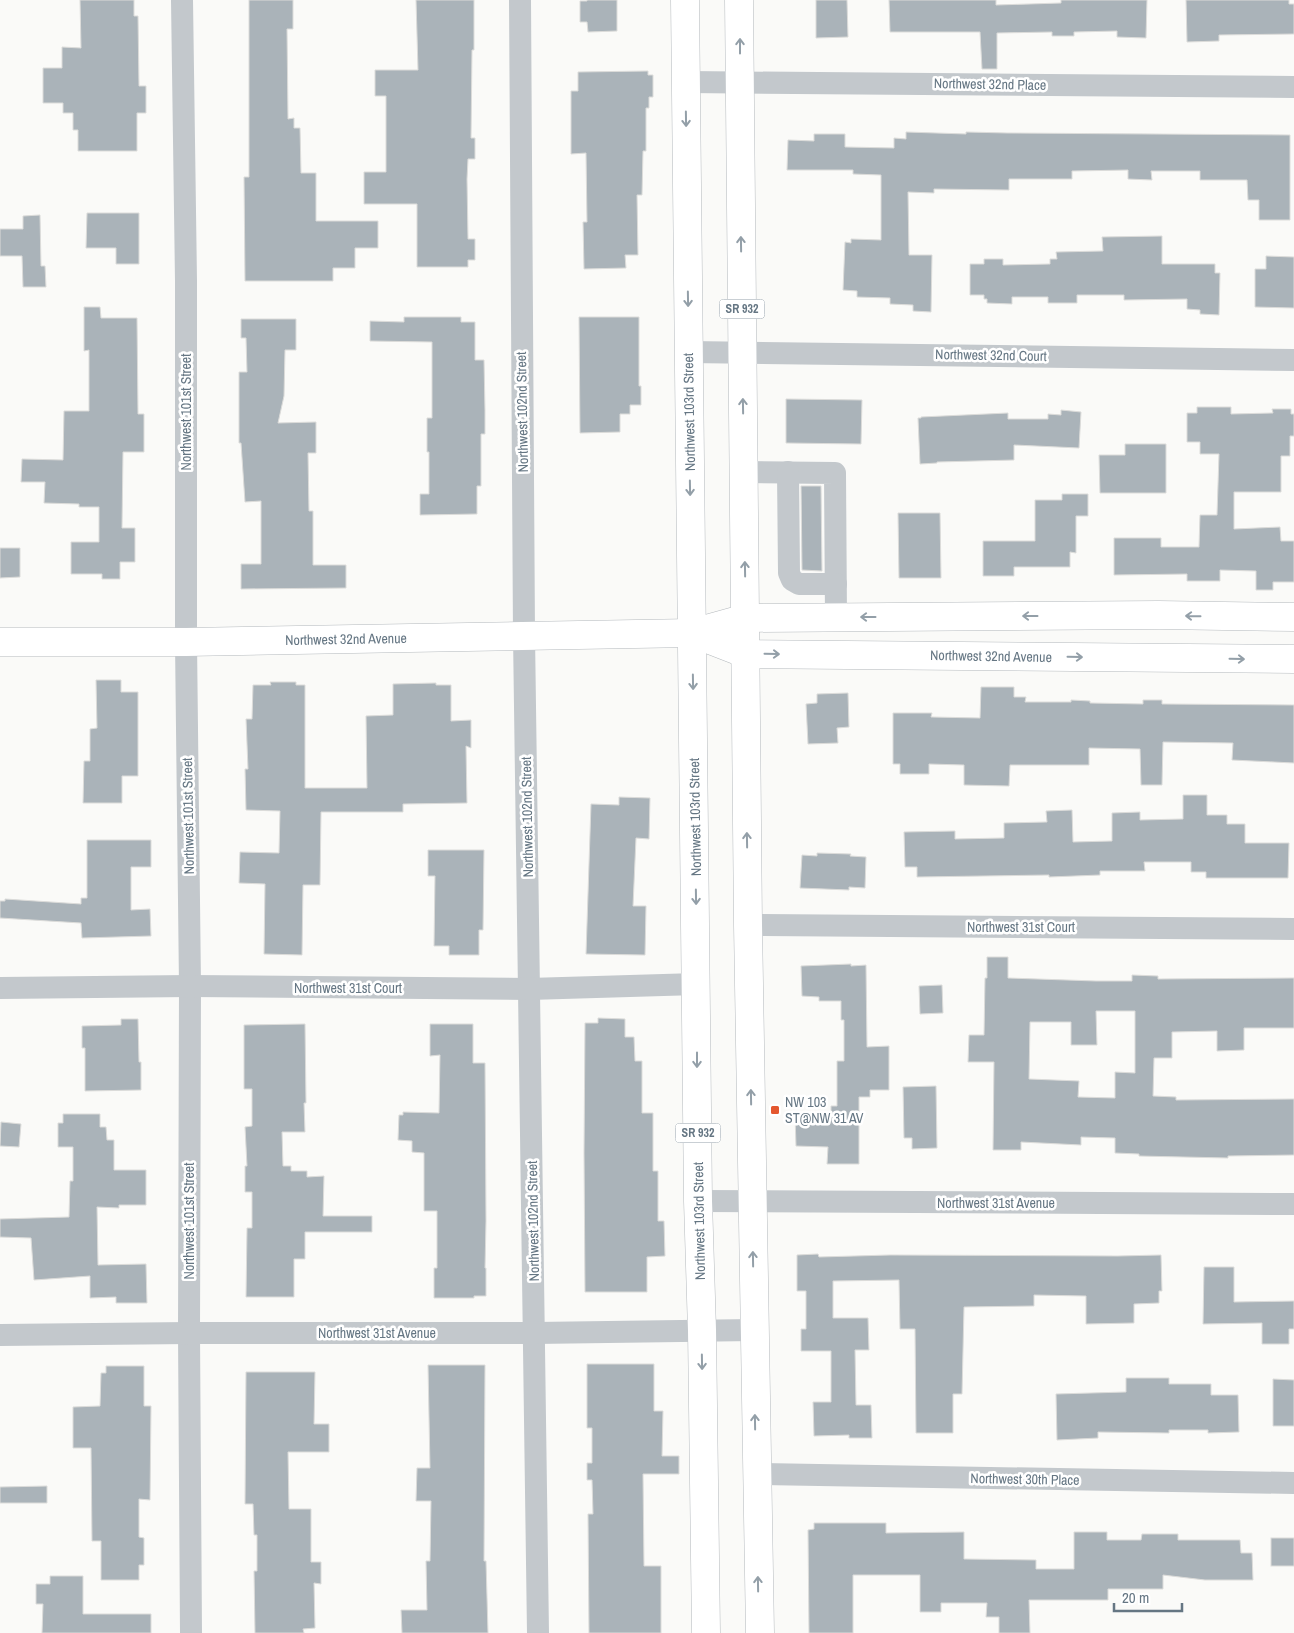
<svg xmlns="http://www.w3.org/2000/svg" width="1294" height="1633" viewBox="0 0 1294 1633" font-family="'Archivo Narrow',sans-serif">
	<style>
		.building { fill: #aab3b9; stroke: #dcdcda; fill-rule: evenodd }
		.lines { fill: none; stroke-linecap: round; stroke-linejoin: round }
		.major-casing { stroke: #b5babe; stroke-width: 29 }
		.minor { stroke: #c3c8cc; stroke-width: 22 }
		.major { stroke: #fff; stroke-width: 28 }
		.oneway { stroke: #939fa8 }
		.poi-dot { fill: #e4572e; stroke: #fff; stroke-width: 2 }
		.labels { text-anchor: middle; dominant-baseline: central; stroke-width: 5; stroke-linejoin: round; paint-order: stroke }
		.shield { fill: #fff; stroke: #939fa8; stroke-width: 1 }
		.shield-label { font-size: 12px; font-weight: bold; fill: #657683 }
		.street-label { font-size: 14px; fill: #657683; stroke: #fff }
		.poi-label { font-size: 14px; fill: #657683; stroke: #fff; text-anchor: start }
	</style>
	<rect width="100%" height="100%" fill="#fafaf8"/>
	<g class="building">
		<path d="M80,0h54v16h4l1,70h7v27h-9v38h-59v-21h-5v-17h-10v-10h-20v-35h19v-21l19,1z"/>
		<path d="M249,0h44v29h-6l1,90 6,-1v10h6l1,45h15v48h62v27h-23v20h-22v13h-88l-1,-104h5z"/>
		<path d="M416,0h58v50h-2l-1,88h4v21h-7l-1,20 1,60h7v21h-7v7h-51v-63h-53v-32h22v-76h-11v-26h43z"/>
		<path d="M587,0h30v31l-29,1 -1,-10h-7v-21h7z"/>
		<path d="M816,0h31l1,37 -32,1z"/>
		<path d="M889,0h107v5l65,-2v-3h86l-1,38 -29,-1v-6l-43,1v4h-22v-4l-55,1v36h-15l-2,-37h-90z"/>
		<path d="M1186,0h103v4h5v30l-75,1v6l-32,1z"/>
		<path d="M648,71v4h5v22h-4v11h-3v43h-3l-1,44h-5l1,60h-13l1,13 -42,1 -1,-47h4l-1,-69 -15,1v-63h7v-19z"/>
		<path d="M906,132l60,2v-2l41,1 283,2v85h-31v-20h-11l-1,-20h-47v-9h-49l1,9 -24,-1v-9l-56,1v8h-63v11l-75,-1v4l-26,-1 1,63h23l-1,57 -18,-1v-6l-23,-1v-6l-33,-1v-6l-14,-1 2,-48 6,1v-4l30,1v-65l-28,-1v-4h-66l1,-30 26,1v-7h31v13l49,1v-10l12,1z"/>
		<path d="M87,213h52v51h-23v-16h-30z"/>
		<path d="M40,215l1,51h4l1,21h-23l-1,-31h-22v-27h23v-13z"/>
		<path d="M1162,236v28h53v9h5l-1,42 -19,-1v-4l-13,-1v-10l-63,1v-5h-47v8h-29v-6h-36v7l-25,-1v-4h-3v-4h-14v-31h14v-5h19v6l47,-1v-5h7l-1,-7 47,-1 -1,-14z"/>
		<path d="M1266,256l28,1v51l-39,-1v-38h11z"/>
		<path d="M84,307h16l1,11h36l1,96h6v38h-21l-1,76h13v34h-15v17h-18v-5h-31v-32h28v-35h-20v-3l-35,-1 1,-21h-24l1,-23 41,1 1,-49h25v-61l-5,1z"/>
		<path d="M404,317h57v5h14v38h9l1,51v23h-4v52h-4v28l-57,1v-21h9v-42h-2v-34h5v-76l-62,-1v-20l34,1z"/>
		<path d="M579,317h60v69h2v19h-11v9h-10v18l-40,1z"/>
		<path d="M241,319h55v31h-11l-1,46 -6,27 38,-1v31h-8l1,58h4v54h33v23l-105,1v-25h20v-63l-16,1 -4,-59h-2v-71h8l-1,-34h-5z"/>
		<path d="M786,399l76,1 -1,44 -75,-1z"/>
		<path d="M1197,407h34v7l42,-1 -1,-4h19v5h3v22h-4v20h-9v36h-47v37l46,-2 1,14h13v41h-21v8h-17v-19l-36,-1v11h-33v-7l-73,1v-37h47v9h38l1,-32h17l2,-61h-19v-12h-13v-29h10z"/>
		<path d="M1061,410l20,2 -2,36 -65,-3v15l-77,2v1l-17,1 -2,-46h3v-1l87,-4v6h40v-5l13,1z"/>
		<path d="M1125,444h41v49h-66l-1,-38h26z"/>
		<path d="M801,486h20l1,85 -20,-1z"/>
		<path d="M1062,494h26v22h-12v37l-6,-1v15h-56v9h-31v-35h52v-41h27z"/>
		<path d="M898,513h42l1,65h-42z"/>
		<path d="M0,548h20v29l-20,1z"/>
		<path d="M96,680h25v12h17v84h-16v27h-39l1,-42h6v-32l7,-1z"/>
		<path d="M270,682h26v3h9v103h62l-1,-72 27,-1v-31l43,-1v2h15v36l20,-1v28l-5,-2 1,57 -64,1v8h-82l-1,73h-17l-1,70 -38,-1 1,-70 -26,-1 1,-31 39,1 1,-42 -34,-1 -1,-41h3l-2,-50h6l1,-34h18z"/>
		<path d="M981,687h33v10h12l-1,5h46v-2l19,1v2l53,1v-4h19v4l132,1v58l-62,-3 1,-17 -70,-1 -1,43h-21l-1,-36 -51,-1v17h-79l-1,21 -45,-1v-20l-35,-1v10h-29v-10h-7v-51h39l-1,4 49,1z"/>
		<path d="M848,693l1,34 -12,1 1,15 -30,1 -2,-40 11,-1v-9z"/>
		<path d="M1183,795h24v20h20v9h18v19h44l-1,35h-82v-6h-15v-10h-47l1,9h-45v4l-51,2v-2l-132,2v-10h-12l-1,-35 51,-1v8l49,-1v-15l43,-1 -1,-11 26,-1 1,32 39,-1v-28l28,-1v8l43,-1z"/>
		<path d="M619,797l31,1 -1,41 -13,-1 -3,68h13l-1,49 -59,-1 5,-150 28,1z"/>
		<path d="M87,840h64v27h-20v43l19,-1 1,27 -69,2 -1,-15 -81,-5v-17h5v-2l76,5v-6h6z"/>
		<path d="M428,850h56l-1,80h-4v25h-30v-9h-15l1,-70h-7z"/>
		<path d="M817,853l34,1 -1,2 16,1 -1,31 -16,-1v3l-49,-2 2,-33 15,1z"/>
		<path d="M987,957h21v21l88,3h36v-6l26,1v3l136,-1v50h-50v22l-27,1v-20l-45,1v26h-18l-1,38 23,1v3l118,-1v56l-66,1v2l-89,-2v-2l-24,-1v-15l-34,-1v8l-60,-3v8h-28l1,-88h-26l1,-27h15l1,-57h2zM1096,1011h39v62l-20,-1v26l-37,-1 1,-16 -50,-2 1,-57h41v23h26z"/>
		<path d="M851,964v2l15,-1 1,82 22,-1v44h-19v7h-11v67h-32l1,-17 -32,-1 -1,-31h36v-9h6v-45h7v-41h-3v-19h-22v-4l-17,-1 -1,-30z"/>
		<path d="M942,985l1,28 -23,1 -1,-28z"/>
		<path d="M598,1018l27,1v18h9l1,24h7v52h11v58h5v50h6l1,35 -18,1v35h-62l-1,-139 1,-130h13z"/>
		<path d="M121,1019h17l1,43h2v28l-56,1v-43h-3v-22l39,-1z"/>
		<path d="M305,1024l1,79h-2l1,29h-23l1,34h8v5h16v6l17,-1 -1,40h49v16h-67v27h-11v38h-48l1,-69h5v-36h-7v-26h2l-2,-39 7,-1v-37h-8v-64z"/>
		<path d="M430,1024h43v39h12l1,158 -1,47h1v28h-12v2h-40v-30h3v-57h-13v-58l-12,-1v-11l-14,-1 1,-25h4v-3l36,1 1,-58 -10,1z"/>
		<path d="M936,1086l1,62 -25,1v-11h-8l-1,-51z"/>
		<path d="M63,1114h37v13h6l1,13h7v30h32v35h-27v3l-22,-1 1,58 48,-1 1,39h-31v-6l-26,1v-22l-56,4 -3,-42 -31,-1v-18l69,-2 1,-36h3v-34h-15v-24h5z"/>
		<path d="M1,1122l20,2 -2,23 -19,-1z"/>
		<path d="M818,1254l1,3 71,-2 228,1 43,-1 1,36h-3v12l-25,1v19l-48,1v-28l-52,-1v11l-70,1 -2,87h-9v39h-37l-1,-104h-15l-1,-49 -66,1v37h35l1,32h-14l1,55h15l1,33h-23v-3l-35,1 -1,-34h18v-51h-30v-22h5v-38h-9v-36z"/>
		<path d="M1204,1267h30v35l60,-1v28h-5v15h-27v-21l-59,1z"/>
		<path d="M587,1364h67v47h9l-1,45h17v18h-36l1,92h17v67h-72l-1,-119h5l-1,-34h-5v-17h5v-35h-5z"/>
		<path d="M428,1365h57l-1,196h2l2,72h-86l-1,-23h26l-1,-49h4l1,-60h-15l1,-33h13z"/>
		<path d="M106,1366h38v40h7l-1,94 -11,-1v38l5,1v27h-5v15h-38v-39h-9l-1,-93h-18v-41l27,-1 1,-33h5z"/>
		<path d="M246,1372h69l-1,52h15v28h-41l1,57h22v53h10v22l-7,-1 1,45 -12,1 1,4h-49l-1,-62h3v-36h-3l-1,-31h-8z"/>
		<path d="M1126,1378h43v6h42v11h27l1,37 -31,1v-3h-39v3l-71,-1v6l-41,2 -1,-46 70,-2z"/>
		<path d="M1273,1379l21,1v46h-21z"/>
		<path d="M47,1486v17h-47v-16z"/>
		<path d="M814,1523h72v10l78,-1v27l72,1v9h38v-37h33v8h34l1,-6h36v6h62l1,13h11l1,27h-48l-42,-5v14h-55v11h-79l1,33h-31v-16h-13l1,-14h-46v9h-21v-37h-67v58h-44l-1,-103 6,-1z"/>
		<rect x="1271" y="1538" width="23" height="28"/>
		<path d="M50,1576h33v38h68v19h-109l1,-29h-7v-20h14z"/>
	</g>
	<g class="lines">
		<g class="major-casing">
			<g id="major">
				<path d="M685,0l13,1201 4,129 4,303"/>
				<path d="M739,0l9,925 12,708"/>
				<path d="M692,633l54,21 548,5"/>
				<path d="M0,642h186l506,-9 54,-15 413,-3 135,2"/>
			</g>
		</g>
		<g class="minor">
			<path d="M182,0l4,281v361l4,344 -1,347 2,300"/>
			<path d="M520,0l4,635 14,998"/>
			<path d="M686,82l608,5"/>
			<path d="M688,352l606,8"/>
			<path d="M744,472l91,1 1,144"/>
			<path d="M788,472l1,101 3,7 7,4h37"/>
			<path d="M748,925l546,4"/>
			<path d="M0,988l190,-2 339,3 168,-5"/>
			<path d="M698,1201l596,3"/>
			<path d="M0,1335l189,-2h346l219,-3"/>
			<path d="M756,1474l538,9"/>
		</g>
		<use href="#major" class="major"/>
	</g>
	<defs><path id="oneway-shaft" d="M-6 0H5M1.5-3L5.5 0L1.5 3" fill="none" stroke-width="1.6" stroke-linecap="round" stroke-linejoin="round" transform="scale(1.25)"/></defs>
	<g class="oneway">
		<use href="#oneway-shaft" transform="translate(740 46) rotate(-90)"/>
		<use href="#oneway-shaft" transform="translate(686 119) rotate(89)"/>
		<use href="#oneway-shaft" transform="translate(741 244) rotate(-91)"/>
		<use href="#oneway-shaft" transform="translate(688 299) rotate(89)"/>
		<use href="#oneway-shaft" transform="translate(743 406) rotate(-91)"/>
		<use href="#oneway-shaft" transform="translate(690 488) rotate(89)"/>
		<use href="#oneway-shaft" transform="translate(745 569) rotate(-91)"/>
		<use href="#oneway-shaft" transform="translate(1030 616) rotate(180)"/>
		<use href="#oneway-shaft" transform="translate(1193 616) rotate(-179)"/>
		<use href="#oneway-shaft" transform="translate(868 617) rotate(180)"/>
		<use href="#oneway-shaft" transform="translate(772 654) rotate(1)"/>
		<use href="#oneway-shaft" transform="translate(1075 657) rotate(1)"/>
		<use href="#oneway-shaft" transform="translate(1237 659) rotate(1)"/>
		<use href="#oneway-shaft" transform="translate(693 682) rotate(89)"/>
		<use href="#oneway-shaft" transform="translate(747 840) rotate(-91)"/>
		<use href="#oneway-shaft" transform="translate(696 897) rotate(89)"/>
		<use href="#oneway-shaft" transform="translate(697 1060) rotate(90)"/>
		<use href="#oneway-shaft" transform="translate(751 1097) rotate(-91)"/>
		<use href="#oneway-shaft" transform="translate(753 1259) rotate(-91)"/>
		<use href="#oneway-shaft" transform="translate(702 1362) rotate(89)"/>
		<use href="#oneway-shaft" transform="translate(755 1422) rotate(-91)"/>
		<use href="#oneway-shaft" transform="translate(758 1584) rotate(-91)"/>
	</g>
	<rect class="poi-dot" x="770" y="1105" width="10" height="10" rx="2.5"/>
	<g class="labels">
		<g class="shield">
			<rect x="719.5" y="299.5" width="45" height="19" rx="4"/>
			<rect x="675.5" y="1123.5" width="45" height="19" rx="4"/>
		</g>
		<g class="shield-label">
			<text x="742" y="309">SR 932</text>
			<text x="698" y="1133">SR 932</text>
		</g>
		<g class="street-label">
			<text transform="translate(990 84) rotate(1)">Northwest 32nd Place</text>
			<text transform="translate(991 355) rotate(1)">Northwest 32nd Court</text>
			<text transform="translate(186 412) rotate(-90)">Northwest 101st Street</text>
			<text transform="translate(522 412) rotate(-91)">Northwest 102nd Street</text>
			<text transform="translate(689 412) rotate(-91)">Northwest 103rd Street</text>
			<text transform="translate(346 639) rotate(-1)">Northwest 32nd Avenue</text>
			<text transform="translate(991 656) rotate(1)">Northwest 32nd Avenue</text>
			<text transform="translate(188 816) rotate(-91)">Northwest 101st Street</text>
			<text transform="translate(527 817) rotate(-91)">Northwest 102nd Street</text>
			<text transform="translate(695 817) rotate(-91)">Northwest 103rd Street</text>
			<text x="1021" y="927">Northwest 31st Court</text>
			<text x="348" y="988">Northwest 31st Court</text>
			<text x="996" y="1203">Northwest 31st Avenue</text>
			<text transform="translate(189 1221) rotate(-90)">Northwest 101st Street</text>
			<text transform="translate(533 1221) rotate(-91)">Northwest 102nd Street</text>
			<text transform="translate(699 1221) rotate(-91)">Northwest 103rd Street</text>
			<text x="377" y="1333">Northwest 31st Avenue</text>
			<text transform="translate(1025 1479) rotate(1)">Northwest 30th Place</text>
		</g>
		<g class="poi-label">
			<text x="785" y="1102">NW 103<tspan x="785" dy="16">ST@NW 31 AV</tspan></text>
		</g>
	</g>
	<path d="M1114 1603v8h68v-8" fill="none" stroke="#657683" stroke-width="2.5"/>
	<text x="1122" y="1603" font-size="15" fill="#657683" stroke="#ffffff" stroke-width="4" paint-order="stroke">20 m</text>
</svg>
